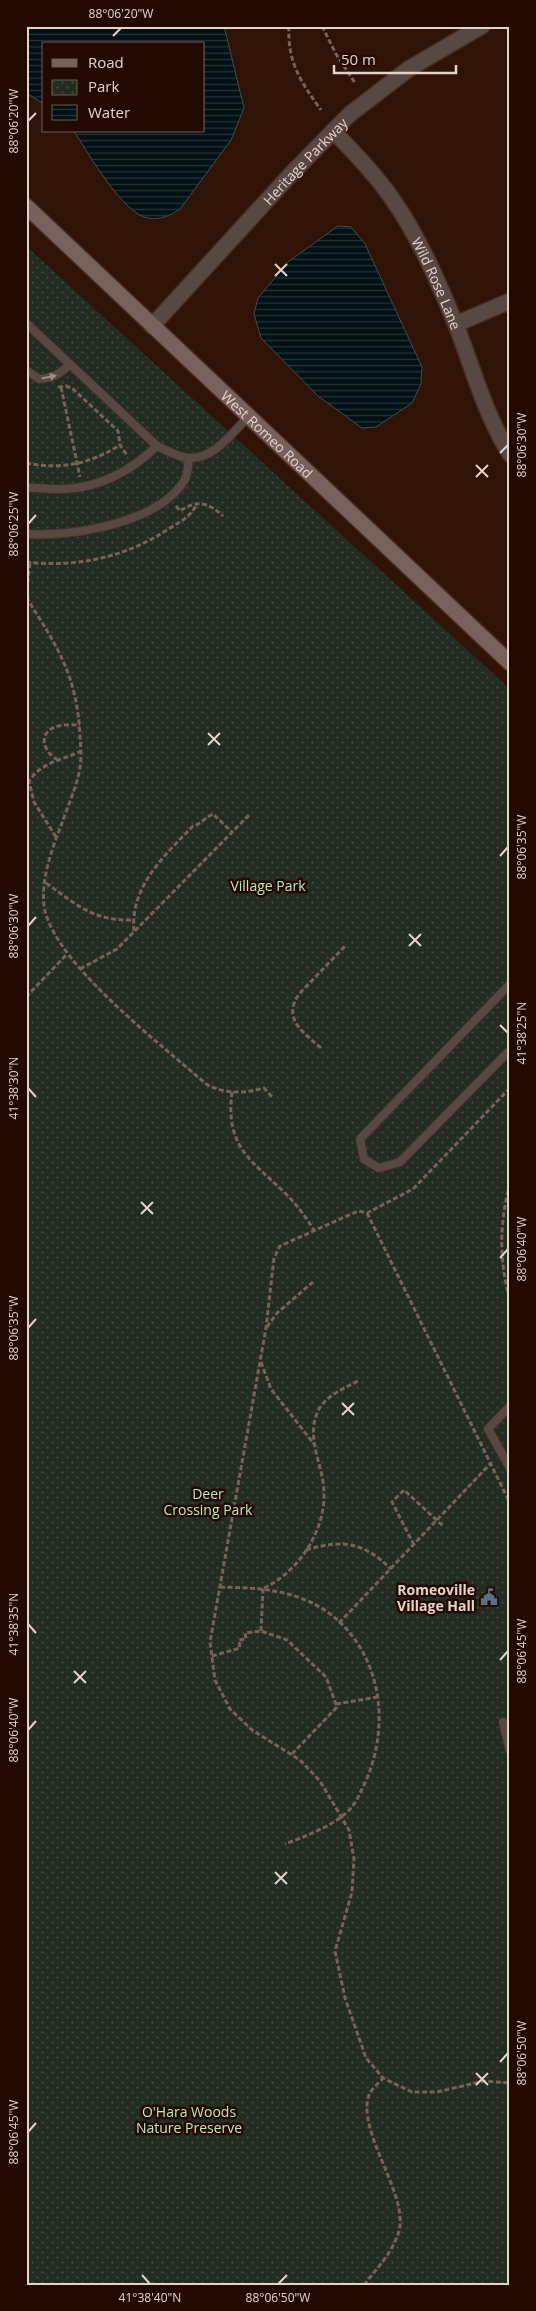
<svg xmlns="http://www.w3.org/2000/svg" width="536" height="2311" viewBox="0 0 536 2311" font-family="'Open Sans',sans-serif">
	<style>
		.park { fill: url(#park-dots) }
		.water { fill: url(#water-rules); stroke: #454b4c }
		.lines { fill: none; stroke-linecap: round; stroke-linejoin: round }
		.service-casing { stroke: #482e21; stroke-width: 10 }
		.minor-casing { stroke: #482e21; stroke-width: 18 }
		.secondary-casing { stroke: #482e21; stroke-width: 18 }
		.path { stroke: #786155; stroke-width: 3; stroke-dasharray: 5 2.5; stroke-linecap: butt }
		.service { stroke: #584844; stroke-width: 8 }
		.minor { stroke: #584844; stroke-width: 15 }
		.secondary { stroke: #79615b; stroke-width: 15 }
		.oneway { fill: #9e8d86 }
		.ticks { fill: none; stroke: #e5d2c9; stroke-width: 2 }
		.labels { text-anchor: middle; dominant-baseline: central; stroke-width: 5; stroke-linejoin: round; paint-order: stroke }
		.street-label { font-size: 14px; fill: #e5d2c9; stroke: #230a01 }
		.park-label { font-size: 14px; fill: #bee6bc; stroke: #230a01 }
		.poi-label { font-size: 14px; font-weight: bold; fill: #e5d2c9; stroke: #230a01; text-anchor: end }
		.neatline { fill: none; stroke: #e5d2c9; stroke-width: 2 }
		.ticks-label { font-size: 12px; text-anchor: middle; fill: #e5d2c9 }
	</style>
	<defs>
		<pattern id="park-dots" width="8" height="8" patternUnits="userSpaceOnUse" patternTransform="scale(1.25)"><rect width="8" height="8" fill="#222c21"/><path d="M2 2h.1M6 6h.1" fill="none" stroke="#424a40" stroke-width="1.8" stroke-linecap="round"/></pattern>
		<pattern id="water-rules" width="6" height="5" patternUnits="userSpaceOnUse" patternTransform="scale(1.25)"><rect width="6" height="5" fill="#001116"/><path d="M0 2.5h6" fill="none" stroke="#253337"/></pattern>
	</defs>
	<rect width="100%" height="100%" fill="#2e1306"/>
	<path class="park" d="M26,246l484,443v1596h-484z"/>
	<g class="water">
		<path d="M26,26h198l20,82 -13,32 -51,69c-10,7 -20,11 -32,9 -25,-4 -60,-65 -74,-87h130v-87h-160v60l-18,-11z"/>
		<path d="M338,226l13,1 14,17 57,123 -1,17 -9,19 -36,24 -14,1 -44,-32 -57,-58 -7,-24 4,-16 30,-36z"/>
	</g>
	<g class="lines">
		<g class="service-casing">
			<g id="service">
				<path d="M26,323l131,123c9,4 22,12 33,12 24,1 43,-26 59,-42"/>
				<path d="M26,370l13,9c14,-1 21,-5 31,-15"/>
				<path d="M26,488c13,-1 26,2 39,1 36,-2 66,-18 92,-43"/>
				<path d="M26,534c46,3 132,-11 158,-53 4,-6 4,-16 5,-23"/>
				<path d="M510,984l-150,155 4,20 15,9 21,-6 110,-112"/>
				<path d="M510,1406l-22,23 22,39"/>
				<path d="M503,1722l7,29"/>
			</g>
		</g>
		<g class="minor-casing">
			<g id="minor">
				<path id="s1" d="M333,131c21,21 41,42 58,66 27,38 47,84 65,128 17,43 29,90 54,129"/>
				<path d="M456,324l54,-23"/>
				<path id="s2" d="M152,326l140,-153 58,-59 60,-46 72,-42"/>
			</g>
		</g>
		<g class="secondary-casing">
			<g id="secondary">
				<path id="s3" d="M26,206l484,457"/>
			</g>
		</g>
		<g class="path">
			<path d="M289,26c-2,36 12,56 32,84"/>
			<path d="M322,26l14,28 19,29"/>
			<path d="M58,387l8,-1 7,3 45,42 2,14 7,10"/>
			<path d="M61,387l19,90"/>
			<path d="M26,463c35,7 64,1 94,-18"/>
			<path d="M176,506l4,5c17,-12 29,-8 43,5"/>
			<path d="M26,562c51,6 101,-5 144,-34 11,-7 22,-12 27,-25"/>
			<path d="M26,597c31,49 51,78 54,139 1,13 2,28 -2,41 -4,16 -11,31 -16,46 -10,26 -23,60 -17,88 14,56 117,134 161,173 19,10 37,10 58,4l9,10"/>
			<path d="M28,598l-1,-10 3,-25"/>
			<path d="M58,760c-14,-7 -21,-26 -3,-33 8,-3 17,-2 25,-2"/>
			<path d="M56,837l-22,-35 -5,-21c14,-20 32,-20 52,-30"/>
			<path d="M46,883c31,22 47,38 87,37"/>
			<path d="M134,931c-4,-45 31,-76 59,-105 9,-2 12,-9 20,-12l19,18"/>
			<path d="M80,969l37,-20 133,-135"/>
			<path d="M26,997l41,-43"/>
			<path d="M321,1048c-18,-16 -39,-29 -22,-54l47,-49"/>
			<path d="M510,1088l-97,101 -46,24 -9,-2 -78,35 -6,12 -8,70 -56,314 5,38 15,29 22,21 48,30 20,21 29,49 5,29 -2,33 -17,59 10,47 21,60 17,20 29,14h25l47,-11 26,2"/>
			<path d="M232,1092c-7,57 20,68 56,104 10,10 18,22 26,34"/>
			<path d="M510,1183c-11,42 -11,76 0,118"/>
			<path d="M367,1213l143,290"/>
			<path d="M267,1327l10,-14 36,-31"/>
			<path d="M261,1362l10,27 43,55"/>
			<path d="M414,1545l-22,-43 12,-12 39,36"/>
			<path d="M306,1550c37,-11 57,-8 85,19"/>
			<path d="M220,1587c38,1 73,2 106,24 56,39 66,115 38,174 -4,8 -7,16 -13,23 -13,16 -47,29 -66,36"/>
			<path d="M264,1588c34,-16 61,-56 60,-95 0,-27 -19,-54 -6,-82 8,-16 27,-23 42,-31"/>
			<path d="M339,1623l151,-159"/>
			<path d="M261,1631l2,-42"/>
			<path d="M212,1656l28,-8 -1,-8 7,-1 -1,-6 16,-2 26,9 39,37 11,30 -45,47"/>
			<path d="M336,1704l42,-7"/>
			<path d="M364,2285c13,-17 29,-33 35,-54 10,-36 -43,-100 -30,-136 2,-6 10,-12 14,-17"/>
		</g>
		<use href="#service" class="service"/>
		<use href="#minor" class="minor"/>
		<use href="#secondary" class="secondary"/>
	</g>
	<defs><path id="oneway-solid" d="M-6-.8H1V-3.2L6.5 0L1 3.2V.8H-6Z" transform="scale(1.25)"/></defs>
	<use class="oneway" href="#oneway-solid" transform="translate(49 377) rotate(-12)"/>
	<path class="ticks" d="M113,36l8,-8M28,121l8,-8M275,264l12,12M275,276l12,-12M500,453l8,-8M476,465l12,12M476,477l12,-12M28,524l8,-9M208,733l12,12M208,745l12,-12M500,856l8,-9M28,926l8,-9M409,934l12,12M409,946l12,-12M500,1025l8,8M28,1088l8,9M141,1202l12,12M141,1214l12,-12M500,1258l8,-9M28,1328l8,-9M342,1403l12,12M342,1415l12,-12M28,1624l8,9M500,1660l8,-9M74,1671l12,12M74,1683l12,-12M28,1730l8,-9M275,1872l12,12M275,1884l12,-12M500,2062l8,-9M476,2073l12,12M476,2085l12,-12M28,2132l8,-9M142,2275l8,9M278,2284l9,-9"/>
	<defs>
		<g id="civic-bare" transform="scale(1.35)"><path d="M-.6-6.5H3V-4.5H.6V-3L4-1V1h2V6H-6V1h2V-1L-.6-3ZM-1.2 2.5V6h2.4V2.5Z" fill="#5c6f8a" stroke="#230a01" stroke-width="2.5" paint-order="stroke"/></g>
	</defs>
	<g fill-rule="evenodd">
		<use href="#civic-bare" x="489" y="1597"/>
	</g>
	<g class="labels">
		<g class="street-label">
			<text stroke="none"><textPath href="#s2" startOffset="225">Heritage Parkway</textPath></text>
			<text stroke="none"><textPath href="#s1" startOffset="186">Wild Rose Lane</textPath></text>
			<text stroke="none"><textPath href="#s3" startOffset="332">West Romeo Road</textPath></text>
		</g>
		<g class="park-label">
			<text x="268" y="885">Village Park</text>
			<text x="208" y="1493">Deer<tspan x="208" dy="16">Crossing Park</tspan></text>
			<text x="189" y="2111">O'Hara Woods<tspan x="189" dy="16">Nature Preserve</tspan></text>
		</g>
		<g class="poi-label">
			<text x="475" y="1589">Romeoville<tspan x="475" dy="16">Village Hall</tspan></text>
		</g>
	</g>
	<rect width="536" height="2311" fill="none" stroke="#230a01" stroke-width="55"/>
	<rect x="42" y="42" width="162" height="90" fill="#230a01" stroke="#715a51"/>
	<rect x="52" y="59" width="25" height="8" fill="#79615b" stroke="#715a51"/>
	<text x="88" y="68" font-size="15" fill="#e5d2c9">Road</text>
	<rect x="52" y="80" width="25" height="15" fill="url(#park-dots)" stroke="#715a51"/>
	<text x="88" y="92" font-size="15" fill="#e5d2c9">Park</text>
	<rect x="52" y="105" width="25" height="15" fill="url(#water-rules)" stroke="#715a51"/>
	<text x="88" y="118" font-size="15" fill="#e5d2c9">Water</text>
	<path d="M334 65v8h122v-8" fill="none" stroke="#e5d2c9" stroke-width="2.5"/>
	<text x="341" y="65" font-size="15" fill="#e5d2c9" stroke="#230a01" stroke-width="4" paint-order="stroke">50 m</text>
	<rect x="28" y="28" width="480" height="2256" class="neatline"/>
	<g class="ticks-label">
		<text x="121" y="18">88°06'20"W</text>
		<text transform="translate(14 121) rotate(-90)" y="4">88°06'20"W</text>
		<text transform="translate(522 445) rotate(-90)" y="4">88°06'30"W</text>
		<text transform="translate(14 524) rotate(-90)" y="4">88°06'25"W</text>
		<text transform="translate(522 847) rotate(-90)" y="4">88°06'35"W</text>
		<text transform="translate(14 926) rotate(-90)" y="4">88°06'30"W</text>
		<text transform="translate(522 1033) rotate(-90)" y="4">41°38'25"N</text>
		<text transform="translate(14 1088) rotate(-90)" y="4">41°38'30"N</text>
		<text transform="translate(522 1249) rotate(-90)" y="4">88°06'40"W</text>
		<text transform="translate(14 1328) rotate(-90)" y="4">88°06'35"W</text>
		<text transform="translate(14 1624) rotate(-90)" y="4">41°38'35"N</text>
		<text transform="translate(522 1651) rotate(-90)" y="4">88°06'45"W</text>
		<text transform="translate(14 1730) rotate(-90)" y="4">88°06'40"W</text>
		<text transform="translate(522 2053) rotate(-90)" y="4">88°06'50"W</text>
		<text transform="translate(14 2132) rotate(-90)" y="4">88°06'45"W</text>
		<text x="150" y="2302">41°38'40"N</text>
		<text x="278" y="2302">88°06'50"W</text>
	</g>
</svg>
